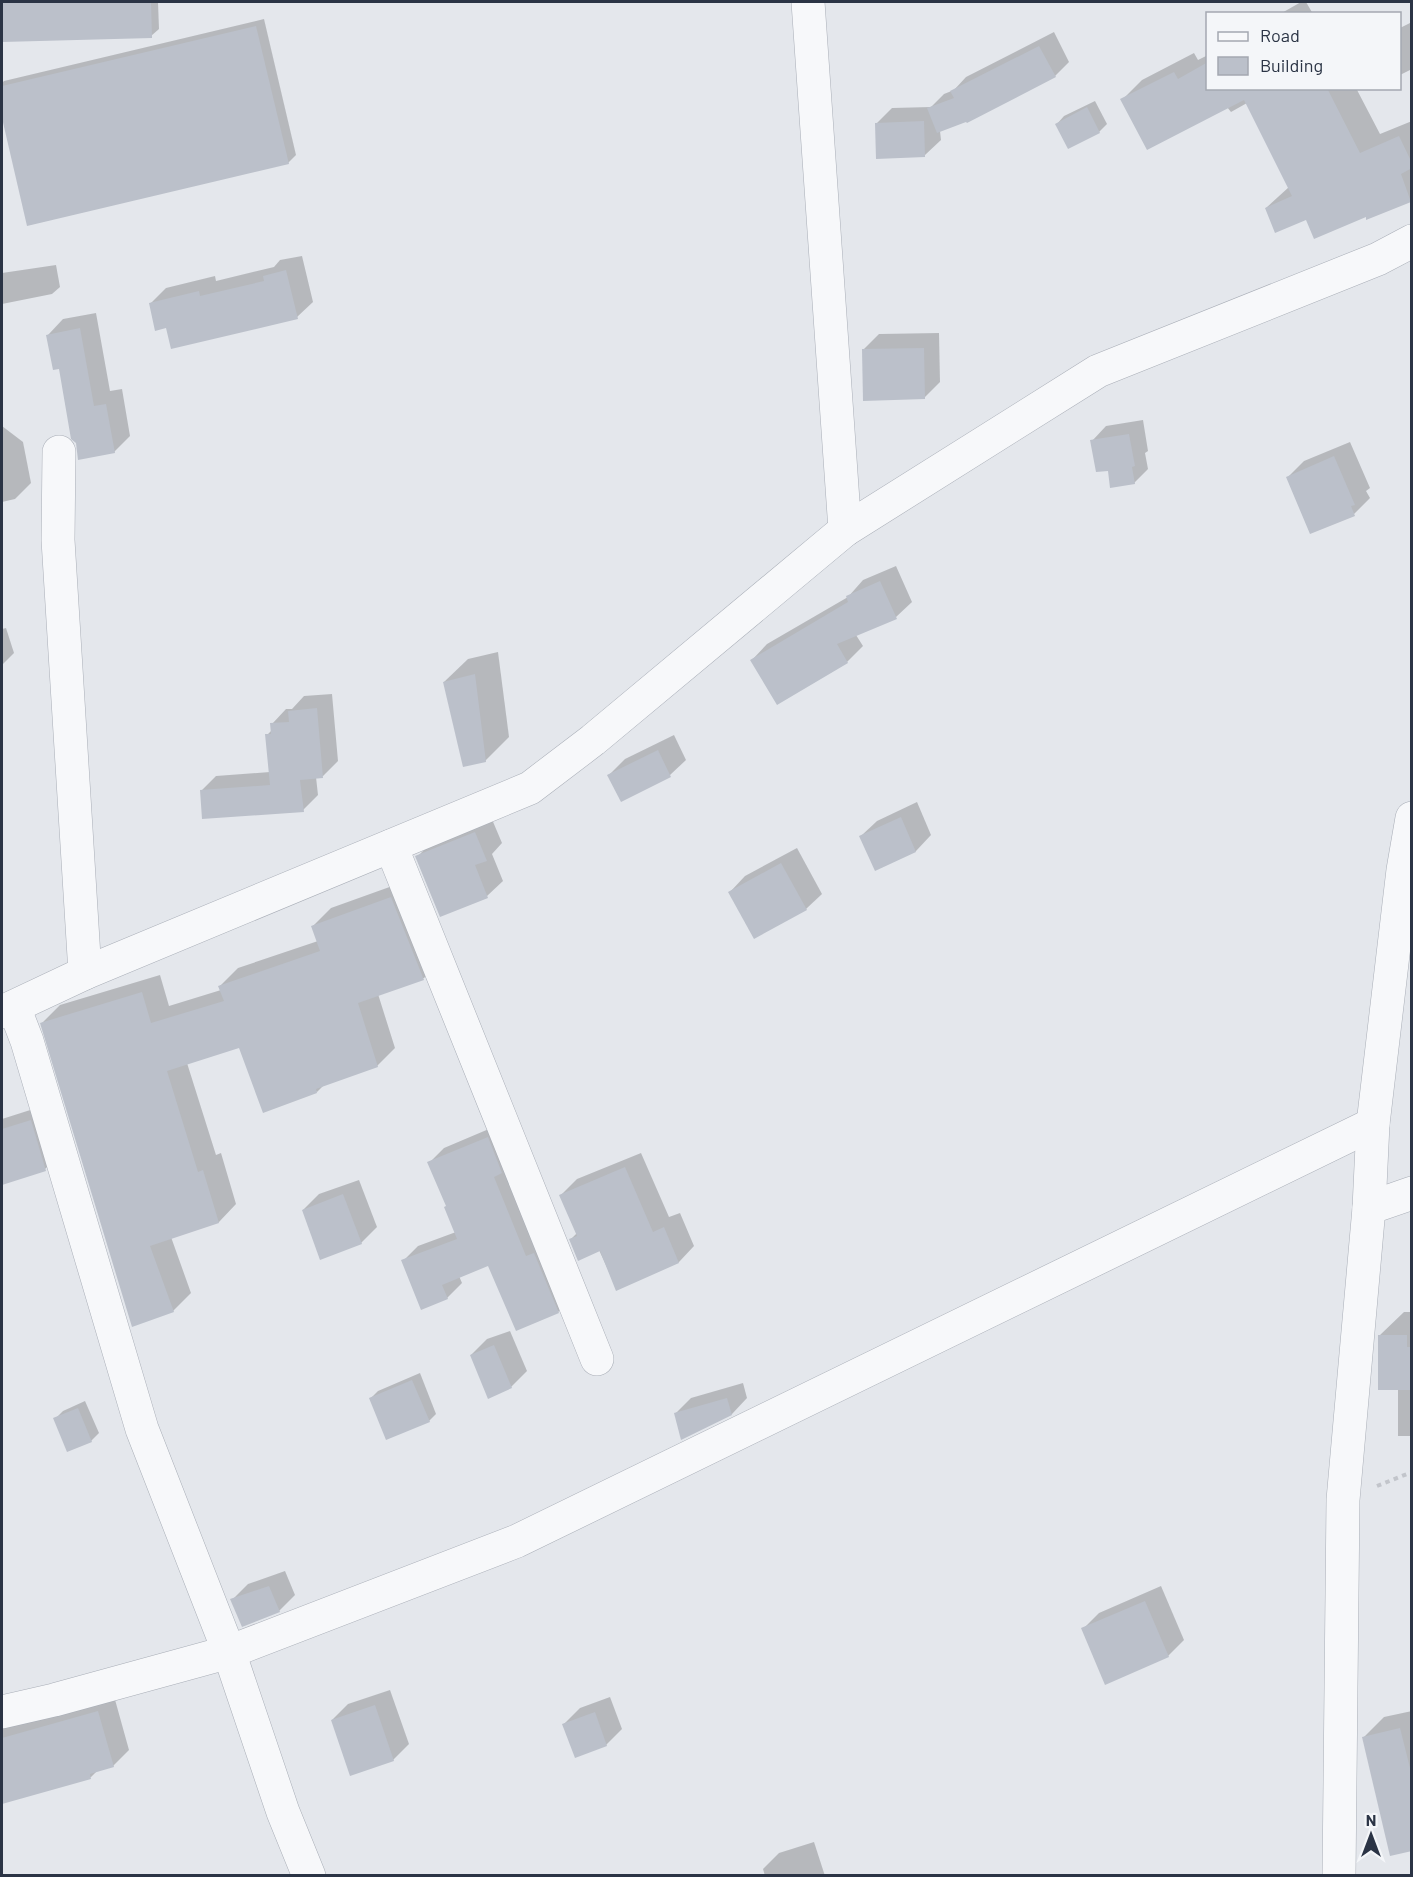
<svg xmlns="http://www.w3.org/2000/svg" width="1413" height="1877" viewBox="0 0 1413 1877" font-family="Barlow,sans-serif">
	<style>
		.shadow { fill: #0003 }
		.building { fill: #bbc0ca }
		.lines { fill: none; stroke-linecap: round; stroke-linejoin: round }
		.minor-casing { stroke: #a9aeb7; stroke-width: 34 }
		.path { stroke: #c2c5cb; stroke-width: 4; stroke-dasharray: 4.5 4.5; stroke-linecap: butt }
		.minor { stroke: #f7f8fa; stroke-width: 33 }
	</style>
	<rect width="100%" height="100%" fill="#e4e7ec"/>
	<g class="shadow">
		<path d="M2,2h156l1,27 -8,7 -149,4z"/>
		<path d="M1301,2h5l7,12h-33z"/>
		<path d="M264,19l32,136 -8,8 -260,62 -26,-113v-29l2,-2z"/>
		<path d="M1412,22v47l-12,6v-47z"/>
		<path d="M1054,32l15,30 -14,14 -115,55 1,9 -16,15 -49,-31 16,-16 39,-1 13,-13 10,-4 12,-13z"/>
		<path d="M1194,53l4,7 10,-5v33h148l24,46 32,-13v78l-44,16 -61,3 -41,-10 23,-21 -42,-84 -16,9 -4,-5 -105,-7 20,-20z"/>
		<path d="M1095,101l12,23 -8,8 -30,15 -12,-23 7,-8z"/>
		<path d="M302,256l11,46 -16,15 -129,10 -18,-23 16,-16 49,-12 1,5 58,-14 6,-7z"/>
		<path d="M56,265l4,22 -8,7 -50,10v-31z"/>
		<path d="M96,313l14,78 12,-2 8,47 -16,16 -37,-9 -17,-76 -12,-32 15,-16z"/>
		<path d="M939,333l1,49 -16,16 -61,-48 16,-16z"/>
		<path d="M1143,420l5,31 -3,2 3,16 -14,14 -25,-14 -17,-28 14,-15z"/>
		<path d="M2,426l21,16 8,41 -16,16 -13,3z"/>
		<path d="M1350,442l20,46 -4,3 4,7 -16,16 -66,-37 16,-16z"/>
		<path d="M896,566l16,36 -16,15 -40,18 7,11 -16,16 -95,-2 15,-16 81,-47 15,-17z"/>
		<path d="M6,628l8,25 -12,12v-36z"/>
		<path d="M498,652l11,85 -24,24 -41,-79 24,-23z"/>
		<path d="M332,694l6,67 -15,15 -7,1 2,18 -15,15 -102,-19 15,-15 54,-4 -3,-37 5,-5v-6l14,-15h6l12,-13z"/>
		<path d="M674,735l12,25 -16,15h-61l16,-16z"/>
		<path d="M917,802l14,33 -15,16 -40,18 -15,-33 16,-15z"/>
		<path d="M491,817l11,26 -10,11 11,27 -16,15 -70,-39 16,-16z"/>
		<path d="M797,848l25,46 -16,15 -76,-17 15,-16z"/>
		<path d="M409,880l33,80 -18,18 -46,16 17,54 -18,18 -52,18 -8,8 -77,-46 -53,17 29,92 5,-2 15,51 -17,18 -48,15 20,56 -18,18 -131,-288 18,-18 100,-30 9,31 52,-16 -1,-4 18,-18 80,-27 -5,-15 18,-18z"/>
		<path d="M46,1105l15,48 -16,16 -43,14v-64z"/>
		<path d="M503,1123l70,174 -15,15 -69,-48 -30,12 3,7 -15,15 -44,-37 15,-15 38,-14 -8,-27 -19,-42 15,-15z"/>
		<path d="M641,1153l28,64 11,-4 14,33 -15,16 -62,27 -18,-39 -28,-11 6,-6 -16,-38 16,-16z"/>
		<path d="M359,1180l18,47 -16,16 -58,-33 16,-16z"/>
		<path d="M1404,1312h8v124h-14v-47l-18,-54z"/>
		<path d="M510,1331l17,40 -16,16 -40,-32 16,-16z"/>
		<path d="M420,1373l16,41 -7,7 -58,-23 7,-7z"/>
		<path d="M743,1383l4,15 -15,16h-57l16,-16z"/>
		<path d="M85,1401l14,32 -8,8 -36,-22 8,-8z"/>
		<path d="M285,1571l10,24 -16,16 -47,-11 16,-16z"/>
		<path d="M1161,1586l23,54 -16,16 -85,-27 16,-16z"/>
		<path d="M390,1690l19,54 -16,16 -61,-40 16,-16z"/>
		<path d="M114,1696l15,54 -16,16 -15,4 -7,7 -89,25v-75z"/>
		<path d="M610,1697l12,32 -16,16 -42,-21 16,-16z"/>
		<path d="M1412,1711v138l-48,-112 20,-20z"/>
		<path d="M814,1842l11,34h-60l-2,-7 16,-16z"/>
	</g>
	<g class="building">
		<path d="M2,2h149l1,36 -150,4z"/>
		<path d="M256,26l33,138 -262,62 -25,-108v-32z"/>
		<path d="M1039,46l17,31 -89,46 -1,-1 -29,11 -10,-25 27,-10 -4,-7z"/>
		<path d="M1208,62v26h119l33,65 39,-17 13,27v5l-11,6 10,28 -45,18v-3l-52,22 -8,-19 -31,13 -10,-25 27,-12 -48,-96 -97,50 -27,-51 54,-27 4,7z"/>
		<path d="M1087,107l13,26 -32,16 -13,-25z"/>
		<path d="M924,121l1,36 -49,2 -1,-36z"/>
		<path d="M286,270l12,49 -127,30 -5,-21 -11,3 -6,-28 50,-12 1,5 64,-15 -1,-5z"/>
		<path d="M80,328l14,78 12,-2 9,49 -37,7 -2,-17 -5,-4 -12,-70 -6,1 -7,-35z"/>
		<path d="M924,348l1,51 -62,2 -1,-52z"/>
		<path d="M1129,434l6,32 -3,1 3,17 -25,4 -2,-17 -12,1 -6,-32z"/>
		<path d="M1334,456l21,49 -4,1 4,10 -45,18 -24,-57z"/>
		<path d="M880,581l17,38 -60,25 11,19 -71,42 -27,-45 98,-58 -2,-6z"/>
		<path d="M475,674l11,88 -23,5 -20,-85z"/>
		<path d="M317,708l6,70 -23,2 4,32 -102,7 -2,-29 70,-5 -5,-51h6l-1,-11 19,-1 -1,-11z"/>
		<path d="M658,750l13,27 -50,25 -14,-27z"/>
		<path d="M901,817l15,35 -41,19 -16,-35z"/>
		<path d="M475,832l12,29 -12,4 13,33 -48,19 -25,-61z"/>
		<path d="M781,863l26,47 -53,29 -26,-47z"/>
		<path d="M391,897l33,83 -66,23 20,64 -62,22 1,4 -54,20 -24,-65 -72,23 31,101 5,-2 16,53 -69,23 24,66 -42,15 -92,-304 102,-31 9,31 73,-22 -6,-15 102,-35 -9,-25z"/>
		<path d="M31,1120l15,51 -44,14v-56z"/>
		<path d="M488,1137l14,36 -8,4 32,79 8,-3 25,60 -43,18 -28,-65 -46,19 6,14 -27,11 -20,-50 56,-21 -13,-32 2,-1 -19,-44z"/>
		<path d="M625,1167l28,65 11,-5 15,36 -63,28 -16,-40 -22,10 -9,-22 8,-3 -18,-41z"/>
		<path d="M343,1194l19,50 -42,16 -18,-50z"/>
		<path d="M1378,1335h29v12h5v43h-34z"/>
		<path d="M494,1345l18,43 -24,11 -18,-44z"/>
		<path d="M412,1380l18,42 -44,18 -17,-42z"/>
		<path d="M727,1398l5,17 -51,25 -7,-27z"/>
		<path d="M78,1408l14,34 -25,10 -14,-34z"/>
		<path d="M269,1586l11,26 -38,15 -12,-28z"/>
		<path d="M1145,1601l24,56 -64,28 -24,-57z"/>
		<path d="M375,1705l19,56 -44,15 -19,-56z"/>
		<path d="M98,1711l16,56 -24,7 1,5 -89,25v-66z"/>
		<path d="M595,1712l12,34 -32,12 -13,-34z"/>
		<path d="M1400,1728l12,48v75l-22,5 -28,-119z"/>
	</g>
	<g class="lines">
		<g class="minor-casing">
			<g id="minor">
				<path d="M808,2l37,528"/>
				<path d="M59,452l-1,88 27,433"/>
				<path d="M391,846l206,513"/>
				<path d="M14,1007l13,34 115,388 87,223 54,160 26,64"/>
				<path d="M2,1012l83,-39 445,-185 63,-48 252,-210 253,-159 280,-112 34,-18"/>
				<path d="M1369,1208l43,-15"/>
				<path d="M2,1712l52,-12 175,-48 288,-111 856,-417"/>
				<path d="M1339,1876l4,-376 26,-292 4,-84 30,-254 9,-52"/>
			</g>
		</g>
		<path class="path" d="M1377,1486l35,-14"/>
		<use href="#minor" class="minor"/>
	</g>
	<rect width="1413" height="1877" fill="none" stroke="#2b3445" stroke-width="6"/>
	<rect x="1206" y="12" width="195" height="78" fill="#f4f6f9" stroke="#a4a8b1" stroke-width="1.5"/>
	<rect x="1218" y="32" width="30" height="9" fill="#f7f8fa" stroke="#a4a8b1" stroke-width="1.5"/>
	<text x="1260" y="42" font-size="18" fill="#2b3445">Road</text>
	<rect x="1218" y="57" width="30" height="18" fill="#bbc0ca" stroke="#a4a8b1" stroke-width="1.5"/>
	<text x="1260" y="72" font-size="18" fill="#2b3445">Building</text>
	<g transform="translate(1371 1835)" stroke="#f4f6f9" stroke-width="4.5" paint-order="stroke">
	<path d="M0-4.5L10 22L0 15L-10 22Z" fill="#2b3445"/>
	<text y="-9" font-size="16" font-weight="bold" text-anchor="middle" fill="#2b3445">N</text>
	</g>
</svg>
